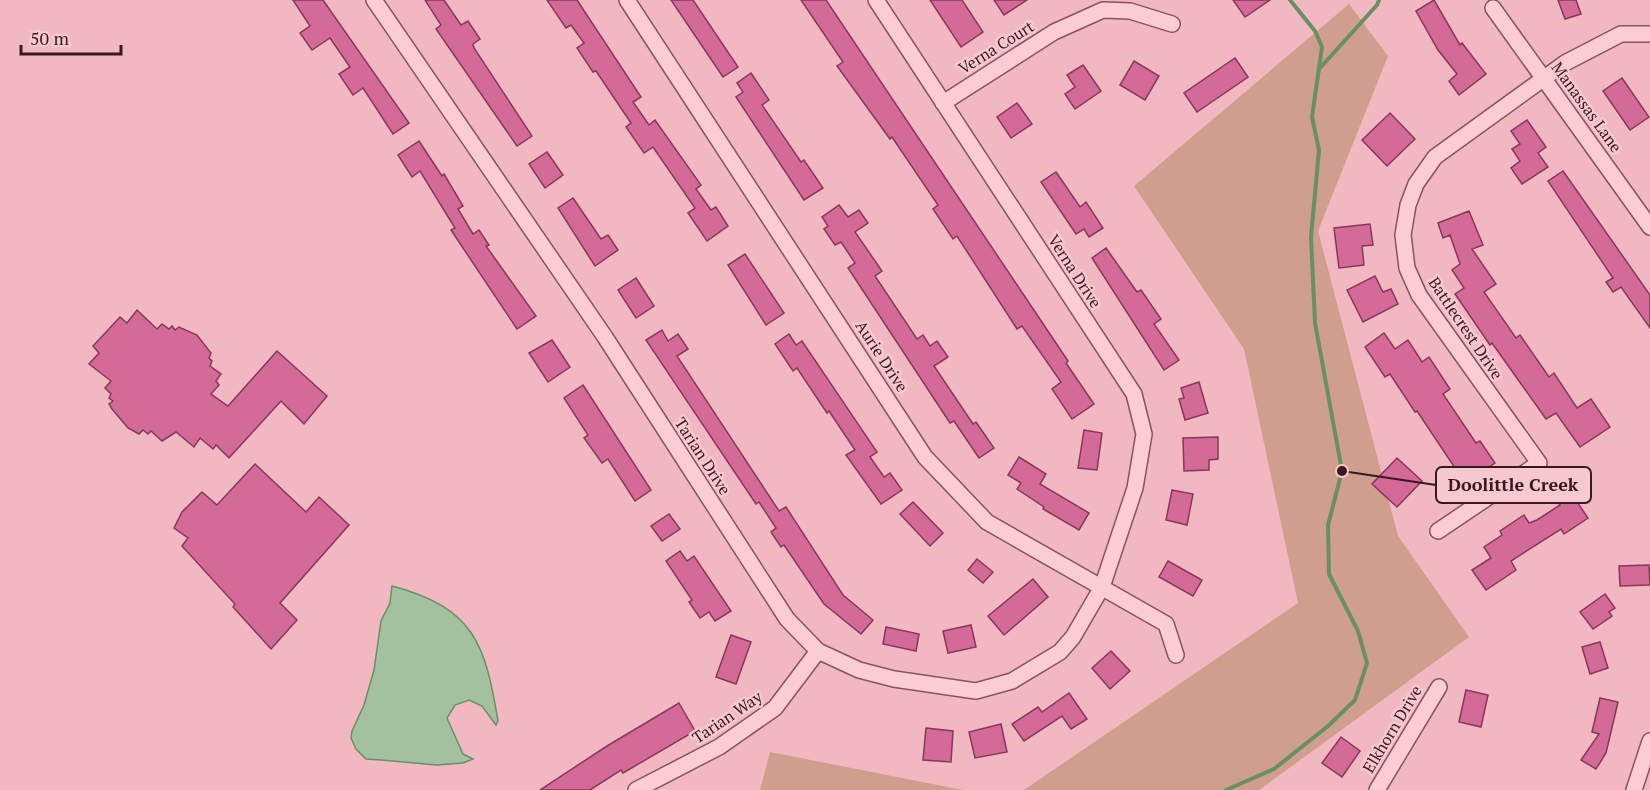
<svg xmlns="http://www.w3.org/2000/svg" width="1650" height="790" viewBox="0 0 1650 790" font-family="'PT Serif',serif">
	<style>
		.green { fill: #d09e8c }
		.water { fill: #a3c19e; stroke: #698f65; stroke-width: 1.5 }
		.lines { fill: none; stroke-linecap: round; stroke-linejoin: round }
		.stream { stroke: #698f65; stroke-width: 4 }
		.building { fill: #d36a98; stroke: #8a365c; stroke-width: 1.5 }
		.minor-casing { stroke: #895264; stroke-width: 18 }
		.minor { stroke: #fcccd3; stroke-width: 15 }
		.labels { text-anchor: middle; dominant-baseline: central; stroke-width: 5; stroke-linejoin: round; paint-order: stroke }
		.street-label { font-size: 16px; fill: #361924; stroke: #f8c8cf }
		.leader { fill: none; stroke: #361924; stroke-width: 2 }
		.callout-dot { fill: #361924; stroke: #f8c8cf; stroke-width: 2 }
		.callout { fill: #f8c8cf; stroke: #361924; stroke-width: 2 }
		.callout-label { font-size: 18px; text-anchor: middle; font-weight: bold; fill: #361924 }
	</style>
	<rect width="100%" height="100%" fill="#f1b8c1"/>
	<g class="green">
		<path d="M1349,4l39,52 -70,175 80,305 71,101 -210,153h-235l274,-187 -54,-254 -110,-163z"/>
		<path d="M770,752l193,38h-203z"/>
	</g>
	<path class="water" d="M392,586c82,22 93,57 106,135l-2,4 -14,-19 -13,-6 -14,5 -8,13 16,36 10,5 -10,4 -26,2 -56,-5 -15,-1 -10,-10 -5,-11 1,-7 12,-26 10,-35 7,-49 9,-18z"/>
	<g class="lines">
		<g class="stream">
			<path d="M1320,68l57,-63 2,-5"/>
			<path d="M1226,790l48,-21 54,-43 27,-26 12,-37 -9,-32 -29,-57 -1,-49 14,-54 -27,-148 -4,-86 8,-87 -7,-33 10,-70 -7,-16 -25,-31"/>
		</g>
	</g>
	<g class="building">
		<path d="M293,0h30l86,123 -16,11 -30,-46 -10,7 -14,-21 11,-7 -20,-29 -18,12 -12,-17 10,-7z"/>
		<path d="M425,0h19l17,25 7,-4 12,18 -7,5 1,4 58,88 -15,10 -81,-117 5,-4z"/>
		<path d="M547,0h30l64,97 -8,5 16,23 6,-5 46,65 -5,4 15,21 5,-3 12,19 -21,15 -19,-28 7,-5 -42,-61 -9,6 -18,-26 5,-4 -35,-52 -3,1 -16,-24 7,-5 -13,-18 -5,3z"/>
		<path d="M671,0h22l45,67 -15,10z"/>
		<path d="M801,0h25l242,361 -2,2 28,41 -22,15 -20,-30 9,-7 -39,-56 -5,3 -60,-93 -4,3 -20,-30 5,-4 -46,-68 -2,2 -53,-73 6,-4z"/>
		<path d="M930,0h32l21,32 -22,15z"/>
		<path d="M994,0h33l-23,15z"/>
		<path d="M1233,0h37l-25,17z"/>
		<path d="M1434,0l26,45 2,-2 24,31 -27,21 -10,-14 8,-7 -19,-24 -22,-39z"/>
		<path d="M1558,0h18l5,14 -16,5z"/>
		<path d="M1235,58l13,19 -51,35 -13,-19z"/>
		<path d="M1134,61l25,15 -14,24 -25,-15z"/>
		<path d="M1083,65l18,26 -26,18 -10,-15 10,-7 -8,-12z"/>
		<path d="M751,73l18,27 -7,5 39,57 3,-2 19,28 -19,12 -68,-103 7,-5 -6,-9z"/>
		<path d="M1622,78l27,39 -19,13 -27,-39z"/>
		<path d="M1017,103l15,21 -21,14 -14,-21z"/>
		<path d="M1390,113l25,26 -28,27 -25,-26z"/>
		<path d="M1527,120l19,27 -8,6 10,14 -26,17 -11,-16 9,-7 -8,-12 8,-5 -9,-13z"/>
		<path d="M419,141l23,35 2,-2 19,32 -5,3 15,25 6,-4 10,15 -3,1 50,70 -19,13 -66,-99 4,-2 -35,-57 -8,6 -14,-22z"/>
		<path d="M547,152l16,23 -18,13 -16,-24z"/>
		<path d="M1563,171l87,124v33l-29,-41 -8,5 -7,-10 7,-4 -65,-97z"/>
		<path d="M1056,172l24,35 6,-5 17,26 -14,9 -5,-8 -8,5 -35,-52z"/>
		<path d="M573,198l28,41 7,-4 10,15 -23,16 -37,-58z"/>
		<path d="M839,205l9,12 11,-7 9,13 -13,9 27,39 -7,5 42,63 6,-4 7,11 7,-5 11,16 -14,9 39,58 3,-2 18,26 -15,10 -25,-37 -4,2 -102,-155 7,-5 -14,-21 -6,3 -11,-16 4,-3 -6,-9z"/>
		<path d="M1469,211l14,34 -11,4 24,35 -12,8 32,46 4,-3 29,42 5,-4 23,35 14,-9 19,28 -30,20 -24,-34 -10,6 -54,-76 -2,2 -35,-51 9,-6 -12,-18 8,-6 -10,-29 -7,3 -5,-15z"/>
		<path d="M1370,224l3,21 -11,1 2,19 -25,3 -5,-40z"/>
		<path d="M1106,248l31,44 4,-2 20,29 -7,5 25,36 -15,10 -72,-112z"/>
		<path d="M745,254l39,59 -18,12 -38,-60z"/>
		<path d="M1375,276l8,16 8,-3 7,15 -35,18 -16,-32z"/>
		<path d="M636,278l18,28 -18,12 -18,-28z"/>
		<path d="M137,310l20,19 5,-5 7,5 3,-3 3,4 4,-3 18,8 14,18 -2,5 3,3 -2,5 11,8 -5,7 3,4 -8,9 17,12 49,-55 50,45 -23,28 -23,-23 -52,57 -13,-13 -3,4 -13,-11 -6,9 -18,-15 -14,9 -11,-10 -3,3 -5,-4 -4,4 -11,-6 -16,-19 -3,-5 4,-3 -4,-3 2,-4 -6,-6 6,-7 -22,-17 10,-11 -6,-7 27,-29 7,6z"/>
		<path d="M662,330l6,11 10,-7 10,15 -11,7 102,155 7,-4 57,88 30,25 -12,14 -37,-30 -40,-59 -3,2 -10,-15 5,-4 -17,-26 -3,2 -110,-164z"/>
		<path d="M1384,333l11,16 13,-9 14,22 7,-5 21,32 -7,5 33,49 4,-2 15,22 -30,20 -48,-72 -2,1 -25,-38 -5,3 -20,-30z"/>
		<path d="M789,334l7,11 6,-4 75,111 -7,5 14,20 6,-4 12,17 -21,14 -35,-49 9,-5 -26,-39 -2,2 -30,-45 -4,3 -18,-27z"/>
		<path d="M552,340l18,27 -22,15 -19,-29z"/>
		<path d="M1199,382l9,31 -23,7 -6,-21 5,-1 -3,-10z"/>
		<path d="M583,385l68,105 -16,11 -27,-42 -6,4 -18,-25 4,-3 -24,-37z"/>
		<path d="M1084,430l18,3 -5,37 -19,-2z"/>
		<path d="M1218,437v22l-9,1v10l-25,1 -1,-33z"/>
		<path d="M1019,457l27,17 -6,10 49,29 -10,17 -36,-21 1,-2 -27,-18 4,-6 -13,-8z"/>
		<path d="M1397,458l25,23 -25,26 -25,-23z"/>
		<path d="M255,464l51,48 13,-15 30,28 -69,78 17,17 -26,29 -38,-42 2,-3 -53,-58 6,-8 -14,-10 8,-16 20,-20 15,13z"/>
		<path d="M1172,490l21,4 -6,31 -21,-5z"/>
		<path d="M1571,493l17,25 -24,16 -3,-5 -50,32 5,9 -30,20 -14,-20 19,-12 -7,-11 18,-12 -2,-4 24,-16 5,8 8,-3 23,-15 -3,-4z"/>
		<path d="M913,502l30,31 -13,13 -30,-32z"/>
		<path d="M669,514l11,15 -18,12 -11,-15z"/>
		<path d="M680,551l7,10 7,-5 37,55 -16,10 -6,-9 -9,6 -11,-16 3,-2 -26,-39z"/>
		<path d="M977,559l16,13 -10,11 -15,-13z"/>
		<path d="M1168,561l34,19 -9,16 -34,-19z"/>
		<path d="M1649,565l1,20 -30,1 -1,-20z"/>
		<path d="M1033,579l15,18 -44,38 -16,-19z"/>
		<path d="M1605,594l10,14 -6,4 3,4 -19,13 -13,-17z"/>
		<path d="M971,625l5,22 -28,6 -5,-22z"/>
		<path d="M886,627l33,7 -3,17 -33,-7z"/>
		<path d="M731,635l20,7 -15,42 -20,-7z"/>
		<path d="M1600,642l8,26 -18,6 -8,-27z"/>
		<path d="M1111,651l19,20 -20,18 -18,-21z"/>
		<path d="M1466,690l22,5 -7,32 -22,-5z"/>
		<path d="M1069,693l18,26 -16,10 -9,-13 -38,25 -12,-17 26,-17 4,5z"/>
		<path d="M1600,698l18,4 -12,51 -10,16 -15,-9 18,-26 -7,-2z"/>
		<path d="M679,703l16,28 -72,42 -2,-3 -31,20h-50l67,-44z"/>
		<path d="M1001,724l6,28 -32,6 -6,-26z"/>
		<path d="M926,728l27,3 -2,31 -28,-2z"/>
		<path d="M1341,737l19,14 -18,26 -20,-14z"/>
	</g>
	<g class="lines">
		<g class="minor-casing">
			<g id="minor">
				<path d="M374,0l231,337 182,282 31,32 41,19 35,9 82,12 36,-10 48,-29 13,-15 29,-50 33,-99 9,-54 -10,-40 -258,-394"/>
				<path d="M627,0l298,457 62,65 179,102 10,31"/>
				<path d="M1493,8l157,219"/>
				<path d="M943,103l111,-71 49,-22 27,1 42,13"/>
				<path d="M1438,531l101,-68 -120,-168 -12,-27 -4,-33 5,-30 8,-21 19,-27 130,-94 56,-29h29"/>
				<path d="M636,790l83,-43 56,-39 43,-57"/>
				<path d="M1377,790l62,-103"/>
				<path d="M1634,790l16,-49"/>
			</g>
		</g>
		<use href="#minor" class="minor"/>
	</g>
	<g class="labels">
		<g class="street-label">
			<text transform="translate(996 47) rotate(-32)">Verna Court</text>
			<text transform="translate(1587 107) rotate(54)">Manassas Lane</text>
			<text transform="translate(1075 271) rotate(57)">Verna Drive</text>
			<text transform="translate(1466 328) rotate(56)">Battlecrest Drive</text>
			<text transform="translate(882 356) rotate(57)">Aurie Drive</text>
			<text transform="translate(703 456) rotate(57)">Tarian Drive</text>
			<text transform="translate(727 717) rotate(-34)">Tarian Way</text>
			<text transform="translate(1392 729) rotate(-59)">Elkhorn Drive</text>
		</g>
	</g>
	<path class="leader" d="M1342 471L1436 485"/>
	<circle class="callout-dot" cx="1342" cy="471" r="6"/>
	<rect class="callout" x="1436" y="467" width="155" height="36" rx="6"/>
	<g class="callout-label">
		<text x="1513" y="491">Doolittle Creek</text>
	</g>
	<path d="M21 45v9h100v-9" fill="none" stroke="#361924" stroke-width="3"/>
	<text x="30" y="45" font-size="18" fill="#361924" stroke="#f8c8cf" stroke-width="4.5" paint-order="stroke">50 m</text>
</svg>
